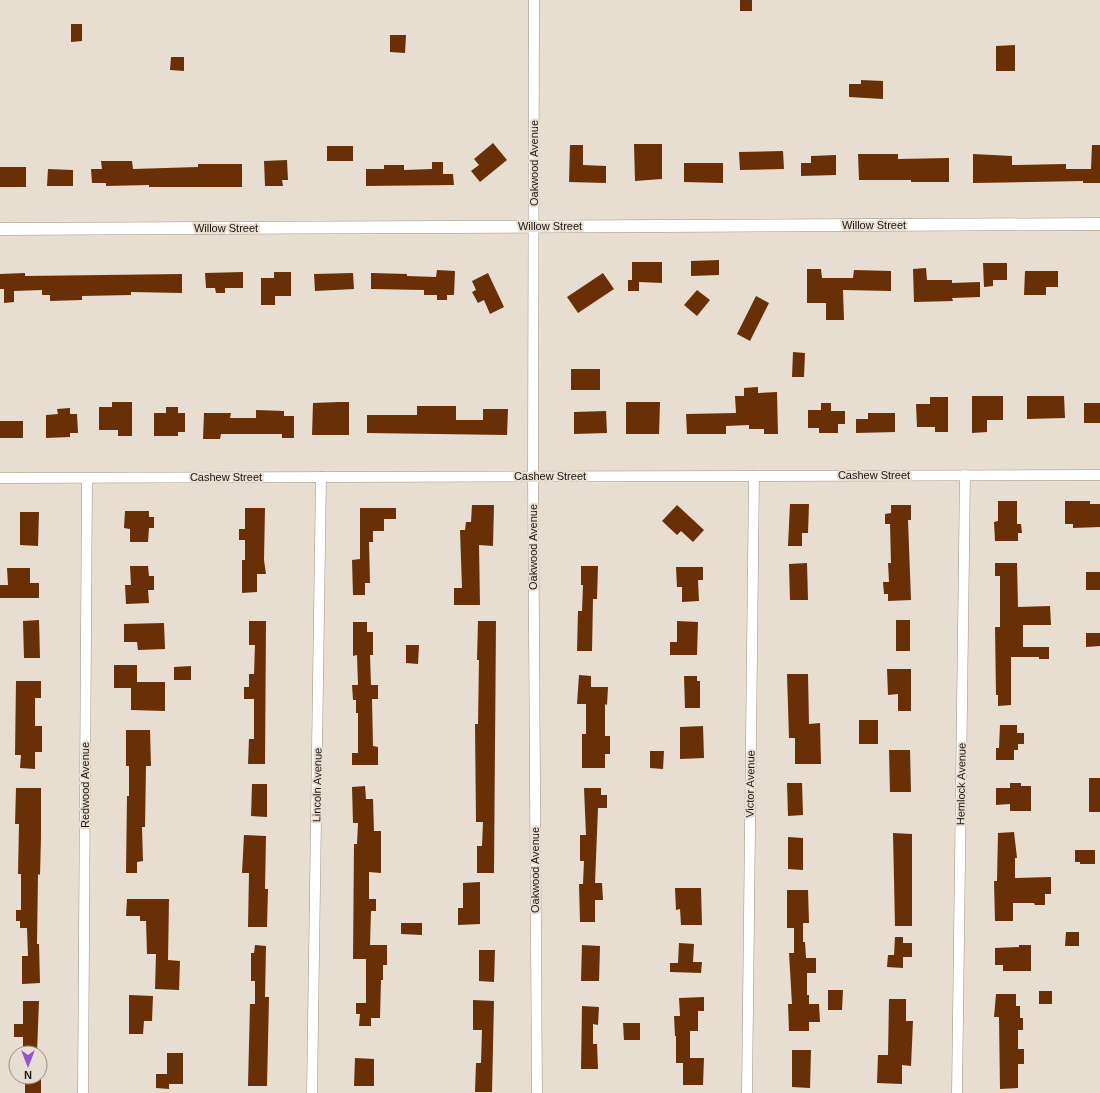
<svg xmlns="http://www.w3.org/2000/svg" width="1100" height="1093" viewBox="0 0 1100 1093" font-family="Helvetica,sans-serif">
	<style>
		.building { fill: #692f06 }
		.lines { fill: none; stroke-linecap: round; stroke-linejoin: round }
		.minor-casing { stroke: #9d9488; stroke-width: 11 }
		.tertiary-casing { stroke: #9d9488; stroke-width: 13 }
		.minor { stroke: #fff; stroke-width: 10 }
		.tertiary { stroke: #fff; stroke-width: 12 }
		.labels { text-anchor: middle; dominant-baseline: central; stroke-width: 4; stroke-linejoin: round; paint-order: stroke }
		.street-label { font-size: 11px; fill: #1d1915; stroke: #e7ddd0 }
	</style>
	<rect width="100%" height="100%" fill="#e7ddd0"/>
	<g class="building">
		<rect x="740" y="0" width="12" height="11"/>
		<path d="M71,24h11v17l-11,1z"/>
		<path d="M390,35h16l-1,18 -15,-1z"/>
		<path d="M1015,45v26h-19v-25z"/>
		<path d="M171,57h13v14l-14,-1z"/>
		<path d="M861,80l22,1v18l-34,-2v-13h12z"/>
		<path d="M493,143l14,17 -27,22 -9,-11 8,-6 -5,-6z"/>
		<path d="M634,144h28v35l-27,2z"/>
		<path d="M570,145h13v20l23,1v17l-37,-1z"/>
		<path d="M1092,145h8v38h-17v-2l-110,2v-29l39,2v9l54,-1v5h25z"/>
		<rect x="327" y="146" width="26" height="15"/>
		<path d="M783,151l1,18 -44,1 -1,-18z"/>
		<path d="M858,154h40v5l51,-1v24h-38v-2h-52z"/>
		<path d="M836,155v20l-35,1v-13h10v-7z"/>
		<path d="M287,160l1,20h-6l1,6h-18l-1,-25z"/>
		<path d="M101,161h31l1,8 65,-2v-3h44v23h-93v-2l-43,1v-3h-14l-1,-14h11z"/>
		<path d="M432,162h11v12h10l1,11 -88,1v-17h18v-4h20v5l28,-1z"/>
		<path d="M684,163h39v20l-39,-1z"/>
		<rect x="0" y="167" width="26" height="20"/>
		<path d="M48,169l25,1v16h-26z"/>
		<path d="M719,260v15l-28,1v-15z"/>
		<path d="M632,262h30v21l-23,-1v9h-11v-11h4z"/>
		<path d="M983,263h24v17h-14v6l-9,1z"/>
		<path d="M926,268l1,12h25v3l28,-1v15l-28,1 1,3 -39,1 -1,-33z"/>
		<path d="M807,269h14l1,9h31l1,-8 37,1v20l-48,-1 1,30h-18v-17h-19z"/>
		<path d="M437,270l18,1 -1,24h-7v5h-10v-5h-13v-5l-53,-1v-16l36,1v2l29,1z"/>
		<path d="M1025,271h33v16h-12v8h-22z"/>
		<path d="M243,272v16h-18v5h-9l-1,-5h-9l-1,-15z"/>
		<path d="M274,272h17v24h-16v9h-14v-27h13z"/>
		<path d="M25,273v3l157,-2v19l-51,-1v3l-49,1v4l-32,1v-6h-8v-5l-28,1v11l-10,1v-14h-4v-15z"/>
		<path d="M353,273l1,16 -39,2 -1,-17z"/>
		<path d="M488,273l16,34 -14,7 -6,-14 -6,3 -6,-11 4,-2 -4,-9z"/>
		<path d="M603,273l11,16 -36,24 -11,-16z"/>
		<path d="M697,290l13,10 -13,16 -13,-11z"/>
		<path d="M756,296l13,7 -19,38 -13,-7z"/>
		<path d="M793,352l12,1 -1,24h-12z"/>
		<rect x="571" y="369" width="29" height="21"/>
		<path d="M758,387v6l19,-1 1,42h-14v-5h-15v-4l-23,1v8h-39l-1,-20 50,-1 -1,-17h9v-8z"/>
		<path d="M972,396h31v24h-16v12l-15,1z"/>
		<path d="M1027,396h37l1,22 -38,1z"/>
		<path d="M930,397h18v35h-13v-5h-18l-1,-23h14z"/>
		<path d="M112,402h20v34h-14v-6h-19v-23h13z"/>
		<path d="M339,402h10v33h-37l1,-32z"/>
		<path d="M626,402h34l-1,32h-33z"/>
		<path d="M821,403h10v8h14v13h-7v9h-19v-5h-11v-18h13z"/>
		<rect x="1084" y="403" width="16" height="20"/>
		<path d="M417,406h39v14h27v-11h25l-1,26 -140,-2v-18h50z"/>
		<path d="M166,407h12v6h7v19h-7v4h-24v-23h12z"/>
		<path d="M70,408v6h7l1,19h-8v4l-24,1v-23l12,-1 -1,-5z"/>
		<path d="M256,410l28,1v5h10v22h-12v-4h-61l-1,5h-17l1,-26h27l-1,5h26z"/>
		<path d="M606,411l1,22 -33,1v-22z"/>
		<path d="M868,413h27v19l-39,1v-14h12z"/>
		<rect x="0" y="421" width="23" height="17"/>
		<path d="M998,501h19v23h4l1,9h-4v8h-23l-1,-19 4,-1z"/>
		<path d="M1065,501h25v3h10v23l-27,1v-4h-8z"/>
		<path d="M790,504h19l-1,29h-6v13h-14z"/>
		<path d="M472,505h22l-1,41 -14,-1 1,60h-26v-17h8l-2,-58h5l1,-8h5z"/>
		<path d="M677,505l27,25 -11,12 -12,-11 -4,4 -15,-14z"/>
		<path d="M891,505h20v15h-3l3,80 -23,1v-7h-4l-1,-12h6l-1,-19h3l-1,-39h-5v-10l6,-1z"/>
		<path d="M245,508h20l-1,52 2,14h-9v18l-15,1v-33h3v-20h-6v-11h6z"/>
		<path d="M360,508h36v11h-12v12h-11v11h-4l1,41h-5v12h-12l-1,-35 8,-1z"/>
		<path d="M125,511h24v6h5v11h-5l-1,14h-18v-13l-6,-1z"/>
		<path d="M20,512h19l-1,34 -18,-1z"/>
		<path d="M807,563l1,37h-18l-1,-36z"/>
		<path d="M995,563h22l1,44 32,-1 1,19h-28v22h26v12h-10v-2h-28v48l-13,1v-11h-2l-1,-68h5v-51h-5z"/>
		<path d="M130,566h18l1,10h5v14h-6l1,13 -23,1 -1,-19h6z"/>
		<path d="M581,566h17l-1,33h-4l-1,52h-15l1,-40h4l1,-26h-2z"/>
		<path d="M676,567h27v13h-5l1,21 -17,1v-15h-5z"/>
		<path d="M7,568h23v15h9v15h-39v-13h8z"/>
		<rect x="1086" y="572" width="14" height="18"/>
		<path d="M39,620l1,38h-16l-1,-37z"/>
		<rect x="896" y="620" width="14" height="31"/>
		<path d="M249,621h17l-1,143h-17l1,-25h5v-40h-10v-12h5v-13h5l1,-29h-6z"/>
		<path d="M478,621h18l-2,252h-17v-27h5l1,-24h-7l-1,-98h3l1,-64h-2z"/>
		<path d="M677,621l21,1 -1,33h-27v-13h7z"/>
		<path d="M353,622h14v10h6v23h-3l1,30h7v14h-6l1,47 5,1v18h-26v-12h6v-40h-2v-13h-3l-1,-15h6l-1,-30 -4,1z"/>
		<path d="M164,623l1,26 -27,1 -1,-8h-13v-18z"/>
		<path d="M1086,633h14v13l-14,1z"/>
		<path d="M406,645h13l-1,19 -12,-1z"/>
		<path d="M114,665h23v17h28v29l-34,-1v-22h-17z"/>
		<path d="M191,666v14h-17v-13z"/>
		<path d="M887,669h24v42h-13v-17l-10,1z"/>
		<path d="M787,674h21l1,50 11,-1 1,41h-26v-26h-6z"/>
		<path d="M579,675l12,1v11h17l-1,18 -2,-1v32h5v18h-5v14h-23v-34h4v-30h-9z"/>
		<path d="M684,676h13v5h3v27h-15z"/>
		<path d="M16,681h25v17h-6v28h7v26h-7v17l-15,-1 1,-13h-6z"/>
		<rect x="859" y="720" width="19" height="24"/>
		<path d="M1000,725h17v8h7v11h-6v6h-4v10h-18v-12h3z"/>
		<path d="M703,726l1,32 -24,1v-32z"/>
		<path d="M126,730h24l1,36h-5l-1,61h-3l1,34 -6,1v11h-11l1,-77h2v-30h-3z"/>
		<path d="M889,750h21l1,42h-21z"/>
		<path d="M650,751h14l-1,18 -13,-1z"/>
		<rect x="1089" y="778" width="11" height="34"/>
		<path d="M787,783h15l1,32 -15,1z"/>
		<path d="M1010,783h11v3h10v25h-21v-7l-14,1v-17h14z"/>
		<path d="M252,784h15v33l-16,-1z"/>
		<path d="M365,786l1,13h7l1,32h7v42l-12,-1v27h7v12h-5l-1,34h17v20h-4v15h-2l-1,38h-9v8h-12l1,-12h-4v-11h10v-44h-13l1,-115h3l1,-21h-5l-1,-36z"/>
		<path d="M16,788h25v49l-1,38 -2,-1 -1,70h2l1,39 -18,1v-28h6l-1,-28h-7v-7h-4v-11h5v-36h-3l1,-50h-4z"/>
		<path d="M584,788h17v7h6v13h-9l-3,75h7l1,17h-8v22h-15l-1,-38h4l1,-23h-4v-26h6z"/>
		<path d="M1014,832l3,26h-2v20l36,-1v17h-6v11h-10l-1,-2h-21v18h-18l-1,-40h3l1,-48z"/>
		<path d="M893,833l19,1v92h-17z"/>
		<path d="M244,835l22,1 -1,53h3l-1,38h-19l1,-54h-7z"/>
		<path d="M788,837l15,1v32l-15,-1z"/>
		<path d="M1075,850h20v14h-15v-2h-5z"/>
		<path d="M480,882v42l-22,1v-17h5v-25z"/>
		<path d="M675,888h26l1,37h-21l-1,-16 -4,1z"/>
		<path d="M787,890h21l1,33h-6v19h2l1,16h10v15h-9v22h2v9h10l1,18h-11v9h-20l-1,-27h4l-3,-51h5v-25h-7z"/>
		<path d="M127,899h42l-1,61 12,1 -1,29 -24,-1 1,-35h-9l-1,-33h-6v-5h-14z"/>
		<path d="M401,923h21v12l-21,-1z"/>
		<path d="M1066,932h13v14h-14z"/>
		<path d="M895,937h8v6h9v14h-9v11l-16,-1 1,-12h6z"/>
		<path d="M679,943l15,1 -1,18h9l-1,11 -31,-1v-9h8z"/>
		<path d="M255,945l11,1 -1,51h4l-2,89h-19l2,-82h5v-23h-4v-28h3z"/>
		<path d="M582,945l18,1 -1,35h-18z"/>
		<path d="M1019,945h12v26h-28v-6h-8v-17l24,-1z"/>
		<path d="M479,950h16l-1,32 -15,-1z"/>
		<path d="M828,990h15l-1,20h-14z"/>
		<rect x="1039" y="991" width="13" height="13"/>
		<path d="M996,994h20v12h4v12h3v12h-5v19h6v15h-6v24l-18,1 -1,-72h-5z"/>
		<path d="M129,995l24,1 -1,25h-8l-1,13h-14z"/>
		<path d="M704,997v14h-6v20h-8v27h14l-1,27h-20v-22h-7v-27h-1l-1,-20h6l-1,-18z"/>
		<path d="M889,999h17v22h7l-2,45 -9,-1v19l-25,-1 1,-28h10z"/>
		<path d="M473,1000l21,1 -2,91h-17l1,-29h5l1,-33h-9z"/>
		<path d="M23,1001h16l-2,52h-14v-16h-9v-13h9z"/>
		<path d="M582,1006l17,1 -1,18 -5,-1v20h4l1,25h-17z"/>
		<path d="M623,1023h17v17h-16z"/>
		<path d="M792,1050h19l-1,38 -18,-1z"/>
		<path d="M167,1053h16v31h-14v5l-13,-1v-14h11z"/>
		<path d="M355,1058l19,1v27h-20z"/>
		<rect x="25" y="1077" width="16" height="16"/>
	</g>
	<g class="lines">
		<g class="minor-casing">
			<g id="minor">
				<path d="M534,0l-1,476 4,617"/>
				<path d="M0,478l1100,-3"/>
				<path d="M83,1093l4,-615"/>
				<path d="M312,1093l9,-616"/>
				<path d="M747,1093l7,-617"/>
				<path d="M957,1093l8,-618"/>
			</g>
		</g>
		<g class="tertiary-casing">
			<path id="tertiary" d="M0,229l1100,-5"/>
		</g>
		<use href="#minor" class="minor"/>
		<use href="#tertiary" class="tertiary"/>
	</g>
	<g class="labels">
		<g class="street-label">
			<text transform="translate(534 163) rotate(-90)">Oakwood Avenue</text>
			<text x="874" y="225">Willow Street</text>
			<text x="550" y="226">Willow Street</text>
			<text x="226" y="228">Willow Street</text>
			<text x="874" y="475">Cashew Street</text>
			<text x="550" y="476">Cashew Street</text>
			<text x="226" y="477">Cashew Street</text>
			<text transform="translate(533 547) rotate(-90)">Oakwood Avenue</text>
			<text transform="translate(750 784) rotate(-89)">Victor Avenue</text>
			<text transform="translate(961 784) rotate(-89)">Hemlock Avenue</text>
			<text transform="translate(85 785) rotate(-90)">Redwood Avenue</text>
			<text transform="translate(317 785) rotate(-89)">Lincoln Avenue</text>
			<text transform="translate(535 870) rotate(-90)">Oakwood Avenue</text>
		</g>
	</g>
	<g transform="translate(28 1065) rotate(180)"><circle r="19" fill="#e7ddd0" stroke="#968f85"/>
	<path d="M0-3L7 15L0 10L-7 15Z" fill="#9356cd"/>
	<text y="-6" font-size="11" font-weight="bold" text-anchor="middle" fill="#1d1915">N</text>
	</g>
</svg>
